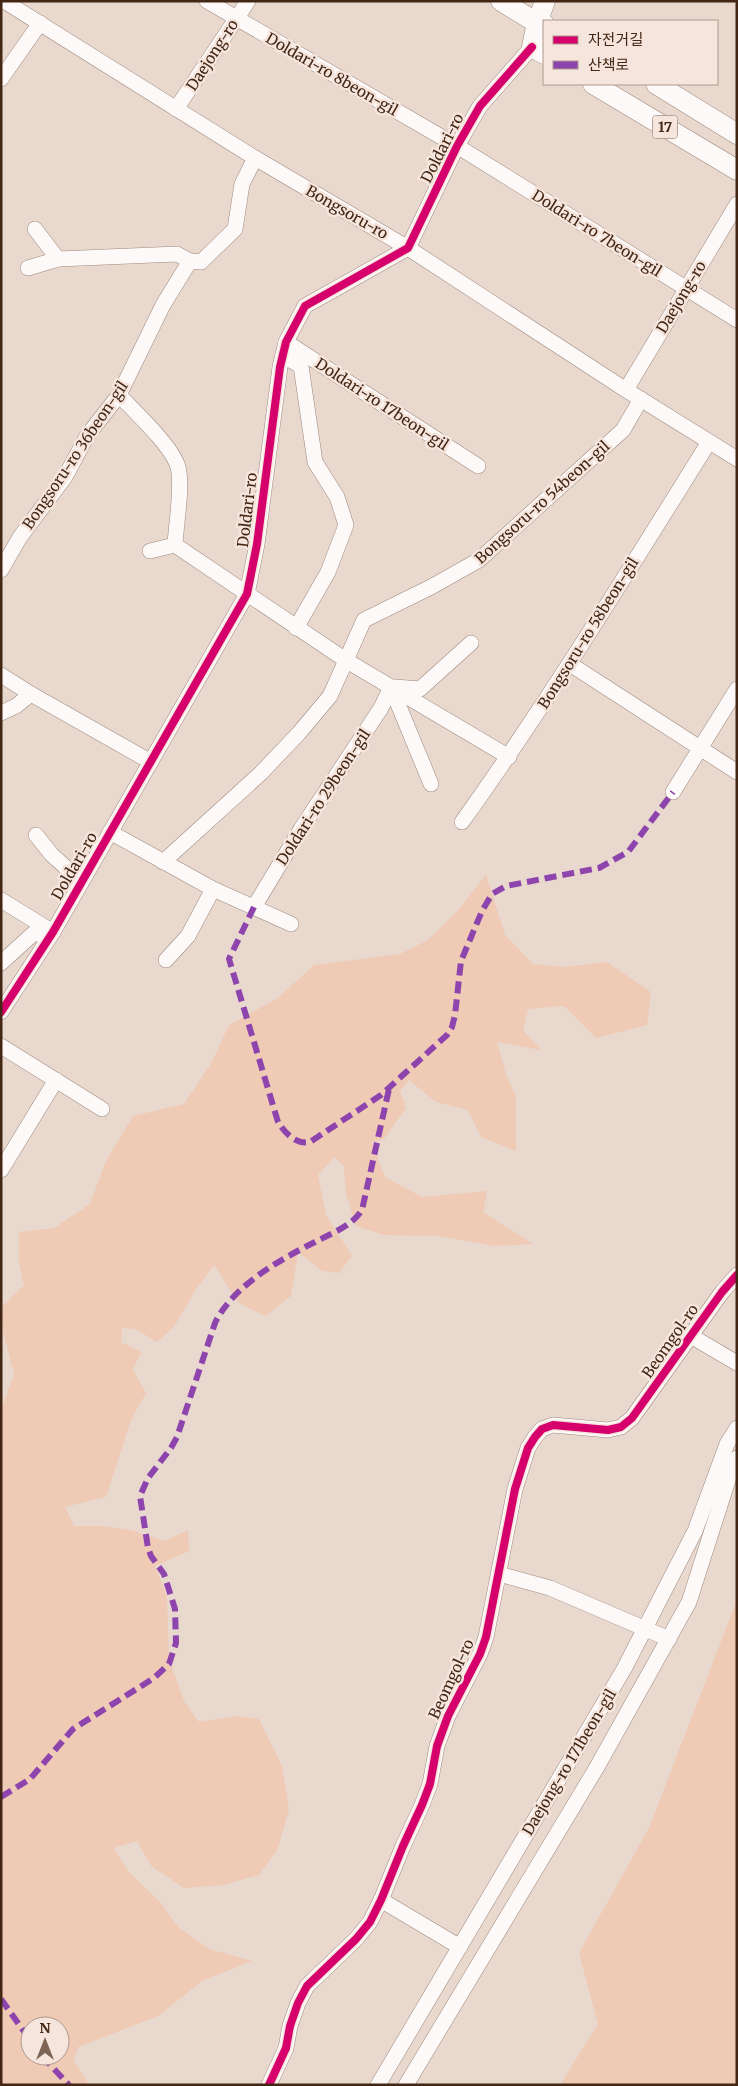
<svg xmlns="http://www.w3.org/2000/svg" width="738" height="2086" viewBox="0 0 738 2086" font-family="Merriweather,'Noto Sans KR',serif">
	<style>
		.green { fill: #efcab5; fill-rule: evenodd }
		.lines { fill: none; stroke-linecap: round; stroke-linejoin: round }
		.minor-casing { stroke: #9f8a7d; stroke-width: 16 }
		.major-casing { stroke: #9f8a7d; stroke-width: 21 }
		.minor { stroke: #fcf9f8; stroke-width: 15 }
		.major { stroke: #fcf9f8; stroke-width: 20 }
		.quiet { stroke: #8e44ad; stroke-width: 6; stroke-dasharray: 12 6; stroke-linecap: butt }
		.cycleway-casing { stroke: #f5e5dd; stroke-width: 11 }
		.cycleway { stroke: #d6006c; stroke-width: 8 }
		.labels { text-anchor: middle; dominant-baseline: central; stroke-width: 5; stroke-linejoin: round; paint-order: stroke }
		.shield { fill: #f5e5dd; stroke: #785f50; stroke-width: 1 }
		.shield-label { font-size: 14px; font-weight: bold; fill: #432614 }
		.street-label { font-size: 15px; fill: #432614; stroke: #f5e5dd }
	</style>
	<rect width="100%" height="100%" fill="#e9d8ce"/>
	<g class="green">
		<path d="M486,875l19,60 28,29 30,3 44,-5 44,30 -4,33 -51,13 -32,-32 -36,3 -5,21 18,20 -44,-8 9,32 10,23v54l-35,-14 -13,-27 -32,-8 -27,-22 -9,11 6,17 -22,31 -12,4 13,34 37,20 65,-6 -4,21 50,32 -40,2 -54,-10 -55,-1 -28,-9 -10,-32 -2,-27 -9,-10 -17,18 8,40 26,41 -13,17 -17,-2 -24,-19 -7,44 -26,20 -26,-13 -25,-38 -18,24 -22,38 -17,15 -21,-13 -14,-1 -1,14 20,10 -8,18 13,23 -15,27 -25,77 -41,10 9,19h29l28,4 33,11 24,-11 1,21 -34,15 12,31 2,62 15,42 15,21 37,-6 23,3 23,47 7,43 -11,39 -19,27 -36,10 -39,3 -33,-22 -14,-25 -23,7 14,23 33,32 17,24 31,22 43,12 -50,20 -44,35 -80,31 -4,13 15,25h-88v-675l13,-36 -10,-39 -3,-27 23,-23 -5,-22v-31l35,-4 36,-24 16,-43 27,-45 51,-12 28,-42 17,-37 49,-27 36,-33 86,-11 28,-14 31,-31zM30,2026h30v30h-30z"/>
		<path d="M737,1600v485h-177l38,-61 -19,-71 70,-125z"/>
	</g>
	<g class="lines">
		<g class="minor-casing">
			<g id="minor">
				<path d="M4,1l251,157 153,90 218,142 111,69"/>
				<path d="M207,1l250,145 280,174"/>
				<path d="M1,79l39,-56"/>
				<path d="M176,109l72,-108"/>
				<path d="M35,229l23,30 119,-5 13,7"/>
				<path d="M28,268l30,-9"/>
				<path d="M286,342l192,124"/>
				<path d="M283,356l18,10 14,96 22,35 9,28 -18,47 -32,56"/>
				<path d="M626,390l111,-186"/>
				<path d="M119,395c16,17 53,51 59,72 5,19 -2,57 -3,78l172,116 162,96"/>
				<path d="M150,551l25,-6"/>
				<path d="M1,570l19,-33 45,-60 22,-41 32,-41 44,-90 27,-44 11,1 34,-33 7,-45 13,-26"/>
				<path d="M570,664l167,108"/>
				<path d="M1,675l30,19 120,68"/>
				<path d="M391,687l40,97"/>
				<path d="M395,687l25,2 51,-46"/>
				<path d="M1,713l15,-7 15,-12"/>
				<path d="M673,792l64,-103"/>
				<path d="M462,822c88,-123 167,-252 247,-380"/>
				<path d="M110,832l103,57 78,35"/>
				<path d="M36,835l16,20 29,26"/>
				<path d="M163,862l98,-89 38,-40 31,-37 34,-76 67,-33 48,-27 144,-130 18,-31"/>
				<path d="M1,900l52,32"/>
				<path d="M254,907l47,-78 80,-121 10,-21"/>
				<path d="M166,960l22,-24 25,-47"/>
				<path d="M1,963l33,-30 15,4"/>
				<path d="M1,1012l52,-80 194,-338 10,-50 23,-177 6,-25 19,-36 103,-58 49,-102 23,-40 52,-59"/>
				<path d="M1,1046l101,63"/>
				<path d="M1,1170l55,-90"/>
				<path d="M691,1336l46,27"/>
				<path d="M499,1574l51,14 119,51"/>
				<path d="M381,1900l79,47"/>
				<path d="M269,2085l17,-37 4,-22 8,-23 9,-17 49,-47 14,-17 11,-22 22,-54 19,-41 8,-21 7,-38 11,-30 32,-62 6,-17 29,-148 13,-41 7,-11 7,-8 11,-4 55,5 13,-3 11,-9 90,-126 15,-17"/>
				<path d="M378,2085l246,-416 71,-138 32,-87 10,-16"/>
				<path d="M406,2085l191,-318 92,-165 41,-128 7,-16"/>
			</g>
		</g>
		<g class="major-casing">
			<g id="major">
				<path d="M501,1l36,22 7,1"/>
				<path d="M544,54l-12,-7 5,-24 8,-22"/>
				<path d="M593,84l144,86"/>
				<path d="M656,84l81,50"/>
			</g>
		</g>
		<use href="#minor" class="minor"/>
		<use href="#major" class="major"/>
		<g class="quiet">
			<path d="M254,907l-25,52 49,163c7,11 18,23 32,20l71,-47 66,-60 5,-8 3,-12 6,-54 21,-50 10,-17 14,-8 93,-18 29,-16 45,-60"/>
			<path d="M1,1797l29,-18 43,-50 81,-51 15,-14 7,-21 -1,-34 -11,-35 -13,-18 -3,-8 -8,-52 8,-18 23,-30 6,-11 38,-114c18,-37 64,-63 100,-81 17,-9 37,-16 47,-32l27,-121"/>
			<path d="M1,1999l29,41"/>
			<path d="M42,2056l27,29"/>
		</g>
		<g class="cycleway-casing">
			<g id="cycleway">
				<path d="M1,1012l52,-80 194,-338 10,-50 23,-177 6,-25 19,-36 103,-58 49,-102 23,-40 52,-59"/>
				<path d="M269,2085l17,-37 4,-22 8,-23 9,-17 49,-47 14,-17 11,-22 22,-54 19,-41 8,-21 7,-38 11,-30 32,-62 6,-17 29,-148 13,-41 7,-11 7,-8 11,-4 55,5 13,-3 11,-9 90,-126 15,-17"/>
			</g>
		</g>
		<use href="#cycleway" class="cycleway"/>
	</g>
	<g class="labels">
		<rect class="shield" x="652.5" y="115.5" width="25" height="23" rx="4"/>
		<g class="shield-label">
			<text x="665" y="127">17</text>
		</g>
		<g class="street-label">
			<text transform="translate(212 55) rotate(-57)">Daejong-ro</text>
			<text transform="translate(332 74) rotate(30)">Doldari-ro 8beon-gil</text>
			<text transform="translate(442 148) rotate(-63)">Doldari-ro</text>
			<text transform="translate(347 212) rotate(30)">Bongsoru-ro</text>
			<text transform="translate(597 233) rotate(32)">Doldari-ro 7beon-gil</text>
			<text transform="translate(681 297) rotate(-59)">Daejong-ro</text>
			<text transform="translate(382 404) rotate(33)">Doldari-ro 17beon-gil</text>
			<text transform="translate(75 455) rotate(-56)">Bongsoru-ro 36beon-gil</text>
			<text transform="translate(542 502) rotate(-42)">Bongsoru-ro 54beon-gil</text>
			<text transform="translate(247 510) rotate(-83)">Doldari-ro</text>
			<text transform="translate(588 633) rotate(-58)">Bongsoru-ro 58beon-gil</text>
			<text transform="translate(323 797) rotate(-57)">Doldari-ro 29beon-gil</text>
			<text transform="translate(74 866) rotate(-60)">Doldari-ro</text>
			<text transform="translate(670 1341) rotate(-55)">Beomgol-ro</text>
			<text transform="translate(451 1679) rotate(-65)">Beomgol-ro</text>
			<text transform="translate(569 1762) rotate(-59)">Daejong-ro 171beon-gil</text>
		</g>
	</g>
	<rect width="738" height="2086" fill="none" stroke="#432614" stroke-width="5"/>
	<rect x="543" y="20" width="175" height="65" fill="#f5e5dd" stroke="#ae998d"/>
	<rect x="553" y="36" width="25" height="8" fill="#d6006c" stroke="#ae998d"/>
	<text x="588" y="45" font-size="15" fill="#432614">자전거길</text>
	<rect x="553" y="61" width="25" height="8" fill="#8e44ad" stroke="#ae998d"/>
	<text x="588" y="70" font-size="15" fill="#432614">산책로</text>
	<g transform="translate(45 2041)"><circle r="24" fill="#f5e5dd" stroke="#ae998d"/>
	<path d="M0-4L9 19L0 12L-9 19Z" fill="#7d6455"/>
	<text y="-8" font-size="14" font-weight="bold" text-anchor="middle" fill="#432614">N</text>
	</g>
</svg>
